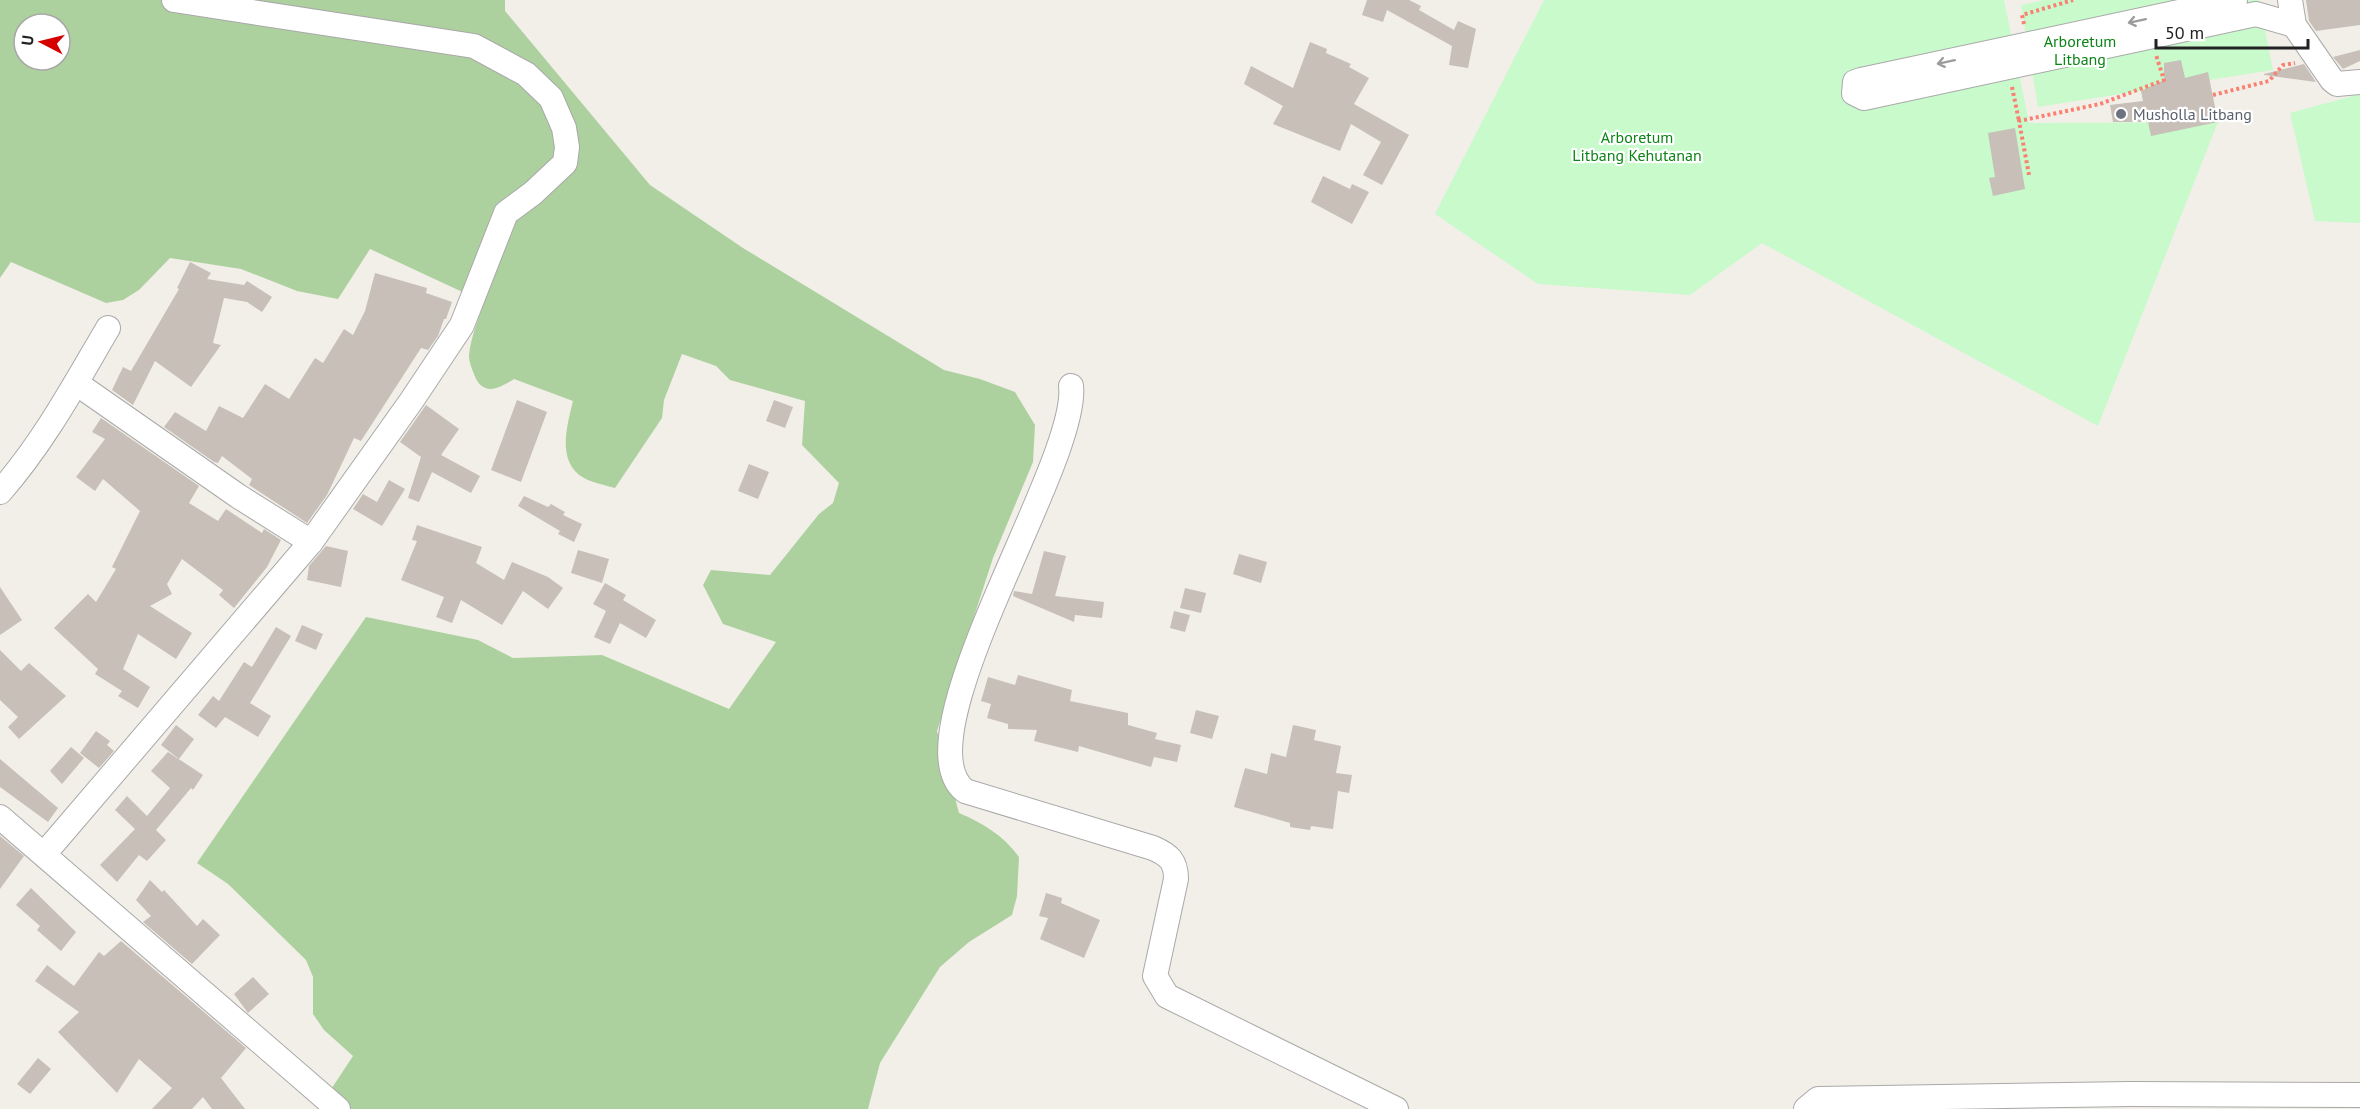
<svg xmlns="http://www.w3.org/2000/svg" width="2360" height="1109" viewBox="0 0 2360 1109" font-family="'PT Sans',sans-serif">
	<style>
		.forest { fill: #add19e; fill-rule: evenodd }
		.park { fill: #c8facc }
		.building { fill: #c7bfb8 }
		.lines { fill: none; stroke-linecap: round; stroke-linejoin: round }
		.minor-casing { stroke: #a9a9a9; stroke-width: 26 }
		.path { stroke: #fa8072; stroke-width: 4; stroke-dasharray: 3 3; stroke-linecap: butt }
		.minor { stroke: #fff; stroke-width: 24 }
		.oneway { stroke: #9c9c9c }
		.worship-dot { fill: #6b7280; stroke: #fff; stroke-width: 2 }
		.labels { text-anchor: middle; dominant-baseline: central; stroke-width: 4.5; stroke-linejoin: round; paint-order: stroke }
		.park-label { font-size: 16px; fill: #0c8416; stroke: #fff }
		.worship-label { font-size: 16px; fill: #5b616d; stroke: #fff; text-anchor: start }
	</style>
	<rect width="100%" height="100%" fill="#f2efe9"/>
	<path class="forest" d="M0,0h505v11l145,174 93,63 201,122 36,9 35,13 20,33 -2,37 -40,96 -56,173 22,82c24,10 45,23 60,44l-2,39 -5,19 -43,27 -29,25 -60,96 -12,46h-550l35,-53 -29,-26 -11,-16v-37l-7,-17 -78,-76 -31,-21 169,-246 112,23 35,18 89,-3 127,54 47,-67 -53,-18 -20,-39 8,-15 59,5 49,-61 14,-11 6,-20 -37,-38 3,-44 -75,-21 -14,-14 -34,-12 -18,46 -2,18 -47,70c-10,-3 -22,-5 -31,-10 -28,-16 -17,-52 -11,-77l-59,-22c-15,10 -32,18 -40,-5 -2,-5 -5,-12 -5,-18 1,-17 10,-38 15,-54l-114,-53 -32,50 -41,-8 -56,-22 -71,-11 -31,32 -16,10 -17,3 -95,-41 -11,16zM24,24h36v36h-36z"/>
	<g class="park">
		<path d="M1544,0h460l25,123 189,-1 -120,304 -336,-183 -72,52 -152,-11 -103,-70z"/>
		<path d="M2044,0h215l14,70 -235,37 -17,-102z"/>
		<path d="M2360,94v129l-45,-2 -25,-108z"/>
	</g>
	<g class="building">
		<path d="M1367,0h42l12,6 -2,4 35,20 4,-9 18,8 -8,39 -19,-3 3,-19 -65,-36 -4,12 -21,-7z"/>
		<path d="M2306,0h54v25l-44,6 -7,-10z"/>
		<path d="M1310,42l17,7 -1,4 25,11 -2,3 20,11 -15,26 55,31 -27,50 -19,-10 18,-33 -30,-18 -11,27 -67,-27 10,-18 -39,-22 7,-18 42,22z"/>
		<path d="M2360,50v11l-17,8 -10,-12z"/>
		<path d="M2181,60l4,18 23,-6 10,50 -67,14 -3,-14h-35l-3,-17 33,-4 -2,-10 23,-11v-17z"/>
		<path d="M2304,64l12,18 -52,-7v-1z"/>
		<path d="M2015,128l10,61 -32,7 -4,-18 6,-1 -7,-44z"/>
		<path d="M1323,176l27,13 2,-5 17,8 -17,32 -41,-22z"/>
		<path d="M190,262l21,11 -4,6 37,6 3,-4 25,16 -10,15 -15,-10 -23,-4 -11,45 8,2 -30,42 -36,-26 -22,44 -21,-15 11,-23 8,4 48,-82 -2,-1z"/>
		<path d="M375,273l52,15 -1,5 26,9 -6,17h-2l-6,17 -10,14 -7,-2 -60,93 -7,-3 -27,57 -20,28 -58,-38 3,-6 -30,-23 -4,7 -4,-1 -50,-35 11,-15 31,19 13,-25 24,12 22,-34 24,15 26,-41 8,5 21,-34 9,6 12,-24z"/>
		<path d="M517,400l30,12 -26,70 -30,-12z"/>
		<path d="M774,400l19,7 -8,21 -19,-7z"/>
		<path d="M426,405l33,24 -18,26 39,21 -9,17 -39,-21 -13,30 -11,-4 13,-41 -21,-15z"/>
		<path d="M101,418l98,68 -10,17 29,18 8,-12 36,24 2,-4 17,11 -14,27 -33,41 -15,-13 4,-5 -41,-31 -15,25 5,10 -22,12 42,27 -16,26 -38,-25 -15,35 27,18 -12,21 -20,-12 4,-5 -27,-17 3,-5 -44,-41 34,-34 8,8 20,-33 -4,-2 28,-56 -37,-32 -8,12 -19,-14 29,-38 -13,-7z"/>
		<path d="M749,464l20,8 -11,27 -20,-8z"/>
		<path d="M389,480l16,9 -23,37 -29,-17 10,-15 14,8z"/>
		<path d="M524,496l24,11 3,-3 14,8 -2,3 19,9 -8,18 -16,-8 2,-3 -42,-25z"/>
		<path d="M417,525l65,22 -6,16 28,17 8,-18 36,15 15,11 -15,21 -25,-18 -21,34 -41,-25 -9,23 -16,-6 8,-20 -43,-17 16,-39 -5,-1z"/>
		<path d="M326,546l22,5 -7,36 -34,-7 2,-14z"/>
		<path d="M578,550l31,9 -7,24 -31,-10z"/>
		<path d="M1044,551l22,5 -11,40 49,6 -2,16 -27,-3 -1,7 -61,-26 1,-5 18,3z"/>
		<path d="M1239,554l28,8 -6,21 -28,-9z"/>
		<path d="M605,583l21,12 -3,5 33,20 -10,18 -26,-15 -10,21 -16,-7 12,-26 -13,-7z"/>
		<path d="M0,587l22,33 -22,15z"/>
		<path d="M1185,588l21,5 -5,20 -21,-5z"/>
		<path d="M1174,611l16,4 -5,17 -15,-4z"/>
		<path d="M302,625l21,9 -7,16 -21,-9z"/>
		<path d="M276,627l15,9 -41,67 21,13 -13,21 -33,-20 -9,11 -18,-13 15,-19 6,5 25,-39 8,5z"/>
		<path d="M0,650l21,21 8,-8 37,33 -47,43 -11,-12 10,-10 -18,-17z"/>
		<path d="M1018,675l54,15 -2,11 58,12v12l29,8 -2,6 26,6 -4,17 -23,-5 -3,10 -72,-21 -1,6 -44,-11 3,-11 -29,-1v-5l-21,-6 4,-14 -10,-3 7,-24 27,8z"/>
		<path d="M1196,710l23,6 -7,23 -22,-6z"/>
		<path d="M176,725l18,14 -15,20 -18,-14z"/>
		<path d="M1293,725l23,5 -2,10 27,6 -5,27 16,2 -3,18 -11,-2 -5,38 -22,-3 -1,4 -20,-3v-4l-56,-16 11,-39 22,6 4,-21 15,4z"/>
		<path d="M96,731l14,10 -3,4 7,6 -15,17 -19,-15z"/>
		<path d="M71,747l13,11 -22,26 -12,-13z"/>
		<path d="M168,752l35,23 -10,15 -2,-2 -35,42 10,10 -19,21 -8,-6 -22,27 -17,-17 35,-36 -20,-19 12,-14 20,20 23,-28 -19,-17z"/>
		<path d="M0,759l58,49 -10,14 -48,-35z"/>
		<path d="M0,836l24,20 -24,33z"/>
		<path d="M150,880l12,12 2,-2 33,36 6,-7 17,16 -28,29 -49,-42 8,-6 -15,-16z"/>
		<path d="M31,888l45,44 -15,19 -24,-21 3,-4 -24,-21z"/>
		<path d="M1046,893l16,5 -1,5 39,17 -16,38 -44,-19 8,-21 -9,-2z"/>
		<path d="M121,941l125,107 -25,30 24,31h-33l-9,-12 -11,12h-40l20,-21 -33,-29 -22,34 -59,-61 21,-20 -44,-31 12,-16 27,21 25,-34 5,4z"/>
		<path d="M253,977l16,17 -21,19 -14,-19z"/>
		<path d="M38,1058l13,11 -21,25 -13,-10z"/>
	</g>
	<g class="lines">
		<g class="minor-casing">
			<g id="minor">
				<path d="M2235,0l-374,80 -6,2 -1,11 10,5 392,-84 38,11"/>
				<path d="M2290,0l4,25 38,55 5,4 23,-2"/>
				<path d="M76,383l162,113 73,46"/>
				<path d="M1071,386c9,76 -173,351 -106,405l188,57c16,7 23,13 23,31l-21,97 12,20 229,113"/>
				<path d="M0,492c44,-50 75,-108 108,-164"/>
				<path d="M0,817l338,292"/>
				<path d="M45,853l266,-311 101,-142 50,-75 44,-112 27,-20 32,-30 2,-16 -3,-19 -13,-30 -25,-24 -52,-28 -300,-46"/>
				<path d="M1806,1109l12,-10 313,-5 229,1"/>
			</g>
		</g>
		<g class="path">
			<path d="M2024,24l-2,-9 51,-15"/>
			<path d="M2012,87l7,34"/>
			<path d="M2213,95l56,-14 14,-16 12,-2"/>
			<path d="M2029,175l-10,-54 81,-17 64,-24 -8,-25"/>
		</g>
		<use href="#minor" class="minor"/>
	</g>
	<defs><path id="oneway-shaft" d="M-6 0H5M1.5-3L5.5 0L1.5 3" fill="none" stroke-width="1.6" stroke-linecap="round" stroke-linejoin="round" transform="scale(1.5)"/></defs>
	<g class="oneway">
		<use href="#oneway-shaft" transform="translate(2137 21) rotate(168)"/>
		<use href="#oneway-shaft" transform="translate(1946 62) rotate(168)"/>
	</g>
	<circle class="worship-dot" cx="2121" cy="114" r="6"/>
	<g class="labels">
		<g class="park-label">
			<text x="2080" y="41">Arboretum<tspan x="2080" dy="18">Litbang</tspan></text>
			<text x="1637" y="137">Arboretum<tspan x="1637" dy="18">Litbang Kehutanan</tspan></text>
		</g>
		<g class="worship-label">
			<text x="2133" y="114">Musholla Litbang</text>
		</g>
	</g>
	<g transform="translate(42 42) rotate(277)"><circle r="28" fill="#ffffff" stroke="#a7a7a7" stroke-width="1.5"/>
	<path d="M0-4.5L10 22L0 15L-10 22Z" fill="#d40000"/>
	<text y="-9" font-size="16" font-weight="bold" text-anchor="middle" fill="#222222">U</text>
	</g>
	<path d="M2156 39v9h152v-9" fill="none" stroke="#222222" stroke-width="3"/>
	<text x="2165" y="39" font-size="18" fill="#222222" stroke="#ffffff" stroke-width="4.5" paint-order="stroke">50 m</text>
</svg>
